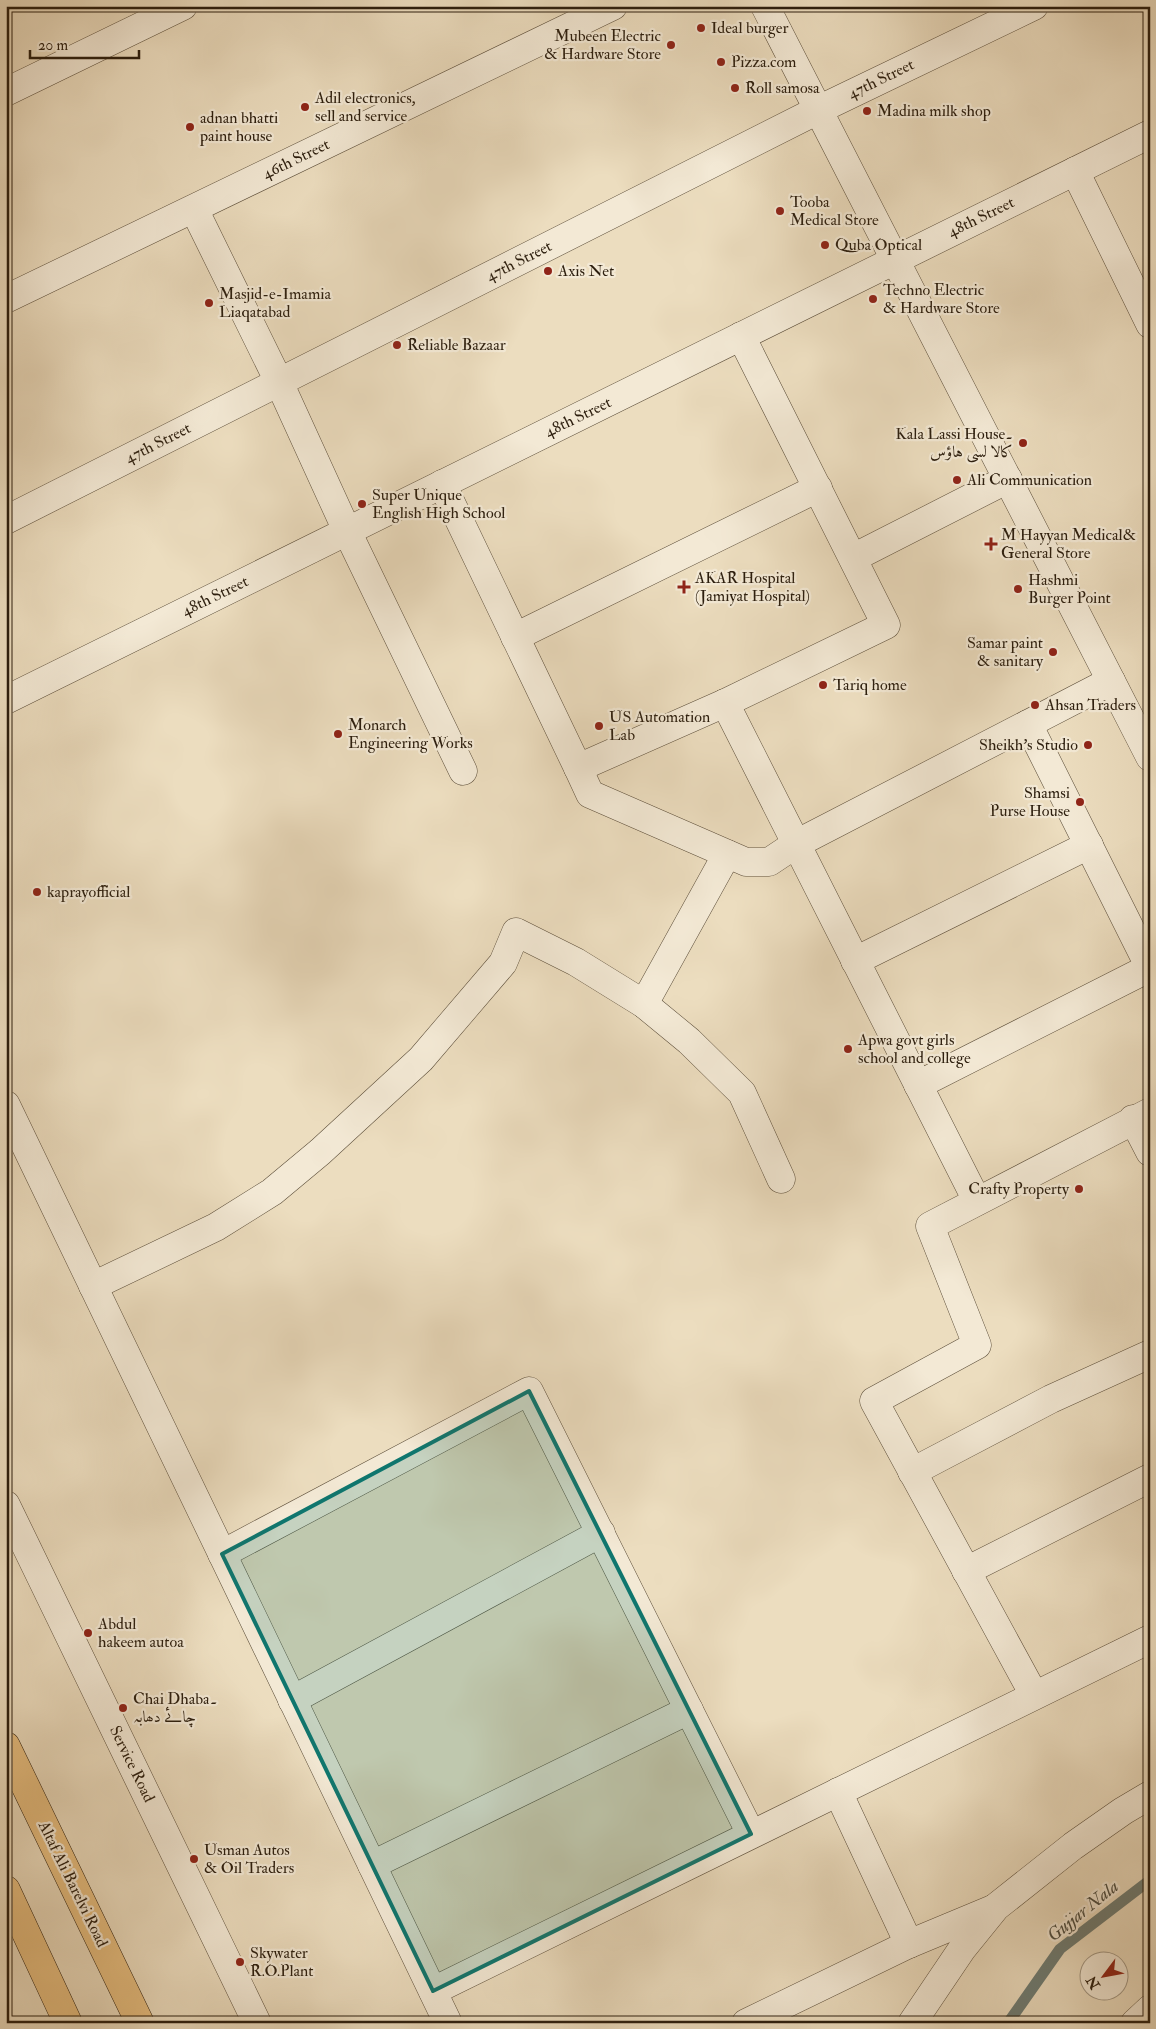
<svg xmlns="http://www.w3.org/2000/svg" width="1156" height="2029" viewBox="0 0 1156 2029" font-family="'IM FELL Double Pica',Amiri,serif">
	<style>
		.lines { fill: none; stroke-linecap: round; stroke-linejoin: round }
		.stream { stroke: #6e7c74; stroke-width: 11 }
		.minor-casing { stroke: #5c4e3a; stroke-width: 29 }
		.major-casing { stroke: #2c1e0e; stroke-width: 29 }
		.minor { stroke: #f3e9d5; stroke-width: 28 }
		.major { stroke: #e6be80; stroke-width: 28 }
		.marked { fill: #0f766e; fill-opacity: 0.2; stroke: #0f766e; stroke-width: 4; stroke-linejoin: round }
		.poi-dot { fill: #8f2418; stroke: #f3e9d5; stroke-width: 2 }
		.labels { text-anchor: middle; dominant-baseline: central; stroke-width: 4.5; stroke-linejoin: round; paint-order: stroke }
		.poi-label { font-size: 16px; fill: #2c1e0e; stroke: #f3e9d5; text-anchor: start }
		.street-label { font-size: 16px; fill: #2c1e0e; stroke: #f3e9d5 }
		.water-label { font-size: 18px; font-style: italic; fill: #4d4d41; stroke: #f3e9d5 }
	</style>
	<rect width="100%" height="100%" fill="#ecddbf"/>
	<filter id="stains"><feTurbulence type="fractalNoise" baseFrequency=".004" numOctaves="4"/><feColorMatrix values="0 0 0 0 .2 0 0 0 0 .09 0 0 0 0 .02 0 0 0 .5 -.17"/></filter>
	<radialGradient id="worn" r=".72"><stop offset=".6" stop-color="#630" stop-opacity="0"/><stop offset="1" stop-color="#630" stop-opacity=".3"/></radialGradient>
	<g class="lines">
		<path class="stream" d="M1008,2023l52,-74 90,-69"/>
		<g class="minor-casing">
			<g id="minor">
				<path d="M765,6l385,751"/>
				<path d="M6,92l177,-86"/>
				<path d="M1075,171l75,153"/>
				<path d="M194,209l85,173 68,149 116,240"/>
				<path d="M6,299l607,-293"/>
				<path d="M442,484l136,284 147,-65 161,-78 -145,-289"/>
				<path d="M6,520l812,-410 216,-104"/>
				<path d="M853,558l155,-79"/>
				<path d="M515,637l303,-149"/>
				<path d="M6,700l1144,-566"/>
				<path d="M725,703l252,498"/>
				<path d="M1028,724l122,244"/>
				<path d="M578,768l12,26 156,68h23l27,-18 315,-163"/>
				<path d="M855,961l234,-116"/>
				<path d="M644,1004l83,-150"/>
				<path d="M918,1085l231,-117"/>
				<path d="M6,1105l442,918"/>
				<path d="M1133,1119l17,33"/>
				<path d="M93,1286l123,-59 56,-35 48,-40 101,-93 82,-96 13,-31 60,30 68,42 45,37 53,52 39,86"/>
				<path d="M912,1472l139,-73 99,-45"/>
				<path d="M6,1505l251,518"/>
				<path d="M222,1554l307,-163 222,443"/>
				<path d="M966,1571l184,-93"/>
				<path d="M1034,1695l-160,-294 103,-56 -47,-119 220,-114"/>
				<path d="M292,1700l309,-167"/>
				<path d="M838,1792l71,152"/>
				<path d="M372,1865l317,-155"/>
				<path d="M433,1991l717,-352"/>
				<path d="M746,2023l163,-79 84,-35"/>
				<path d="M912,2023l50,-74 34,-42 77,-61 50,-35 27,-16"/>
				<path d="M1135,2023l15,-14"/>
			</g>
		</g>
		<g class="major-casing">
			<g id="major">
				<path d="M6,1746l134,277"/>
				<path d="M6,1890l62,133"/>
			</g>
		</g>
		<use href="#minor" class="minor"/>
		<use href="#major" class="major"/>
	</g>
	<path class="marked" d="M529,1391l222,443 -318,157 -211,-437z"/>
	<g class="poi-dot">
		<circle cx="701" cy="28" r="5"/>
		<circle cx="671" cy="45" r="5"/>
		<circle cx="721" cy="62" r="5"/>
		<circle cx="735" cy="88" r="5"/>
		<circle cx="305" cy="107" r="5"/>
		<circle cx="867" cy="111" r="5"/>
		<circle cx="190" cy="127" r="5"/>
		<circle cx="780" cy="211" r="5"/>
		<circle cx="825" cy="245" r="5"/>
		<circle cx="548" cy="271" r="5"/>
		<circle cx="873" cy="299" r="5"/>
		<circle cx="209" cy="303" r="5"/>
		<circle cx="397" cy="345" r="5"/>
		<circle cx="1023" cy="443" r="5"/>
		<circle cx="957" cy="480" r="5"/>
		<circle cx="362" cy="504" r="5"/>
		<path d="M988.5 536.5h5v5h5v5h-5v5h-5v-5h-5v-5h5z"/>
		<path d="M681.5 579.5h5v5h5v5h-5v5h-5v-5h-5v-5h5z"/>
		<circle cx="1018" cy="589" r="5"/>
		<circle cx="1053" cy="652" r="5"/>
		<circle cx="823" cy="685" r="5"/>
		<circle cx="1035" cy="705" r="5"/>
		<circle cx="599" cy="726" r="5"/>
		<circle cx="338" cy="734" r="5"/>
		<circle cx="1088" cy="745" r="5"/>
		<circle cx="1080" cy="802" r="5"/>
		<circle cx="37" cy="892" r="5"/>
		<circle cx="848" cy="1049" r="5"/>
		<circle cx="1079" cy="1189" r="5"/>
		<circle cx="88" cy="1633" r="5"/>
		<circle cx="123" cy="1708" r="5"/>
		<circle cx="194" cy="1859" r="5"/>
		<circle cx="240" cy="1962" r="5"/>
	</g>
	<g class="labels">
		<g class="poi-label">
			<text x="711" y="28">Ideal burger</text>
			<text x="661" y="36" text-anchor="end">Mubeen Electric<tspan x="661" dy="18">&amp; Hardware Store</tspan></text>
			<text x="731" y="62">Pizza.com</text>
			<text x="745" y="88">Roll samosa</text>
			<text x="315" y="98">Adil electronics,<tspan x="315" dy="18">sell and service</tspan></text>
			<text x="877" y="111">Madina milk shop</text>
			<text x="200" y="118">adnan bhatti<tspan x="200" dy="18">paint house</tspan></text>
			<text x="790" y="202">Tooba<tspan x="790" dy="18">Medical Store</tspan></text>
			<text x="835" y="245">Quba Optical</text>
			<text x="558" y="271">Axis Net</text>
			<text x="883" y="290">Techno Electric<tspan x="883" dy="18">&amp; Hardware Store</tspan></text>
			<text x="219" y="294">Masjid-e-Imamia<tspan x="219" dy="18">Liaqatabad</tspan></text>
			<text x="407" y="345">Reliable Bazaar</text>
			<text x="1013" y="434" text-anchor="end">Kala Lassi House۔<tspan x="1013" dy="18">کالا لسی ہاؤس</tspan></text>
			<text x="967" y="480">Ali Communication</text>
			<text x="372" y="495">Super Unique<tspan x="372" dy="18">English High School</tspan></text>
			<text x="1001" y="535">M Hayyan Medical&amp;<tspan x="1001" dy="18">General Store</tspan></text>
			<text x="695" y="578">AKAR Hospital<tspan x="695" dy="18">(Jamiyat Hospital)</tspan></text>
			<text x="1028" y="580">Hashmi<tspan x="1028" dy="18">Burger Point</tspan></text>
			<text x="1043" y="643" text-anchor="end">Samar paint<tspan x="1043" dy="18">&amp; sanitary</tspan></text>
			<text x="833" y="685">Tariq home</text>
			<text x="1045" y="705">Ahsan Traders</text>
			<text x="609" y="717">US Automation<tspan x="609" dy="18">Lab</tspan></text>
			<text x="348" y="725">Monarch<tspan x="348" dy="18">Engineering Works</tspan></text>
			<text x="1078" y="745" text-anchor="end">Sheikh's Studio</text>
			<text x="1070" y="793" text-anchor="end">Shamsi<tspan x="1070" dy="18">Purse House</tspan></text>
			<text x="47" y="892">kaprayofficial</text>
			<text x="858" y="1040">Apwa govt girls<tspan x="858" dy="18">school and college</tspan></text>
			<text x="1069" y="1189" text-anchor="end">Crafty Property</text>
			<text x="98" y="1624">Abdul<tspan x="98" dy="18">hakeem autoa</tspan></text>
			<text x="133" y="1699">Chai Dhaba۔<tspan x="133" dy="18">چائے دھابہ</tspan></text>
			<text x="204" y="1850">Usman Autos<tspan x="204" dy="18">&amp; Oil Traders</tspan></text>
			<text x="250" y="1953">Skywater<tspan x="250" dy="18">R.O.Plant</tspan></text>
		</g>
		<g class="street-label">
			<text transform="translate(881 79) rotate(-26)">47th Street</text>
			<text transform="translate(296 159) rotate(-26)">46th Street</text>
			<text transform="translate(981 217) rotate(-26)">48th Street</text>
			<text transform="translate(519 261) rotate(-27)">47th Street</text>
			<text transform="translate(578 417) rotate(-26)">48th Street</text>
			<text transform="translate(158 443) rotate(-27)">47th Street</text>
			<text transform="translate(215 596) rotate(-26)">48th Street</text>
			<text transform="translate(132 1764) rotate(64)">Service Road</text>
			<text transform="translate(73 1884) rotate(64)">Altaf Ali Barelvi Road</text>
		</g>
		<g class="water-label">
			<text transform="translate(1083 1911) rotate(-39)">Gujjar Nala</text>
		</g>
	</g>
	<rect width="1156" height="2029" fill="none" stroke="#ecddbf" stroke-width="25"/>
	<rect x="8" y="8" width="1141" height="2014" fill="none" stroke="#2c1e0e" stroke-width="2.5"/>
	<rect x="12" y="12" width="1131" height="2004" fill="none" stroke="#2c1e0e"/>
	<g transform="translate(1104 1976) rotate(238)"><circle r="24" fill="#f3e9d5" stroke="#a39885"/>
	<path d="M0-4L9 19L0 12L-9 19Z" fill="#8f2418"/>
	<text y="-8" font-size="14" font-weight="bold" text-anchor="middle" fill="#2c1e0e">N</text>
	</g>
	<path d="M30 50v8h109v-8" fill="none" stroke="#2c1e0e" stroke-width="2.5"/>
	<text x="38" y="50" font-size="15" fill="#2c1e0e" stroke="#f3e9d5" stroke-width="4" paint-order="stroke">20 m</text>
	<rect width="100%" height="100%" filter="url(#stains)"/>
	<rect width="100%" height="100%" fill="url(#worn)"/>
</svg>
